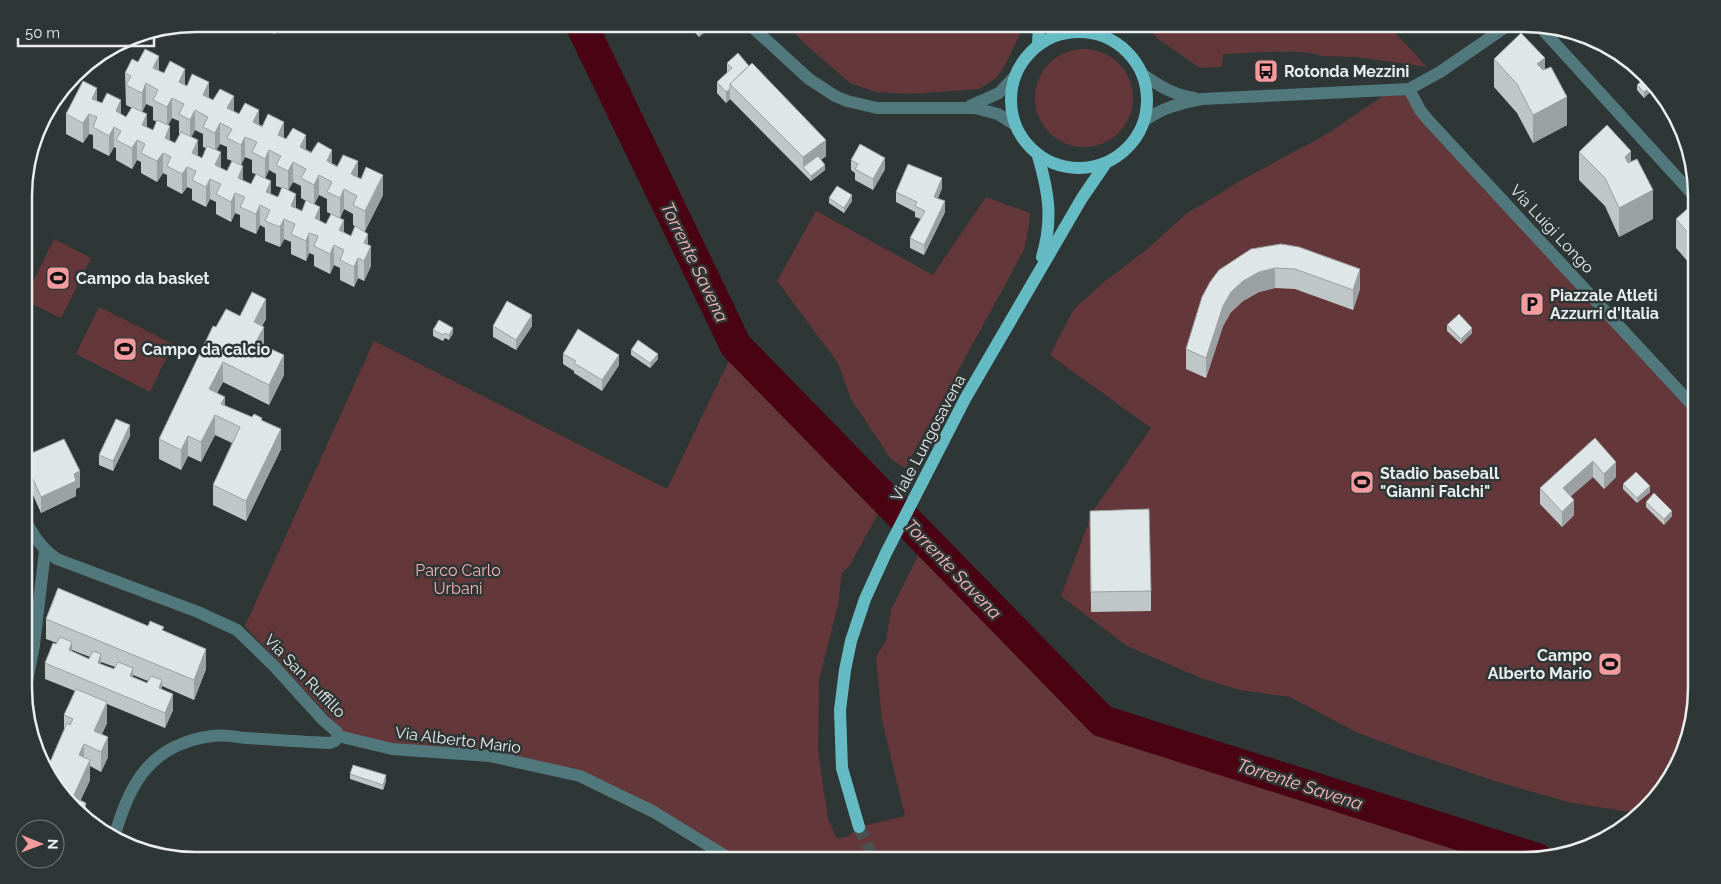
<svg xmlns="http://www.w3.org/2000/svg" width="1721" height="884" viewBox="0 0 1721 884" font-family="Raleway,sans-serif">
	<style>
		.green { fill: #64383a }
		.lines { fill: none; stroke-linecap: round; stroke-linejoin: round }
		.river { stroke: #490312; stroke-width: 32 }
		.major-tunnel { stroke: #4b5152; stroke-width: 12; stroke-dasharray: 12 6; stroke-linecap: butt }
		.minor { stroke: #51787c; stroke-width: 12 }
		.major { stroke: #65bbc4; stroke-width: 12 }
		.wall { fill: #bfc6c7; fill-rule: evenodd }
		.shaded-wall { fill: #9ba1a2 }
		.building { fill: #dee6e7; stroke: #9ba1a2 }
		.labels { text-anchor: middle; dominant-baseline: central; stroke-width: 5; stroke-linejoin: round; paint-order: stroke }
		.poi-label { font-size: 16px; font-weight: bold; fill: #e9edee; stroke: #2f3636; text-anchor: start }
		.street-label { font-size: 16px; fill: #e9edee; stroke: #2f3636 }
		.park-label { font-size: 16px; fill: #f3b1b3; stroke: #2f3636 }
		.water-label { font-size: 18px; font-style: italic; fill: #fbb8ba; stroke: #2f3636 }
		.rim { fill: none; stroke: #e9edee; stroke-width: 2.5 }
	</style>
	<rect width="100%" height="100%" fill="#2f3636"/>
	<g class="green">
		<path d="M787,24h235v6l-17,35 -9,13 -17,11 -68,5 -35,-2 -26,-9 -45,-39z"/>
		<path d="M1144,24h243l40,43 -71,-10 -36,-1c-11,-8 -79,-2 -97,-2l-1,13 -22,1 -43,-30z"/>
		<circle cx="1084" cy="98" r="49"/>
		<path d="M1401,84l295,318 1,286 -18,76 -42,49 -65,-10 -74,-21 -89,-30 -53,-20 -66,-35 -50,-7 -39,-12 -74,-32 -66,-50 32,-85 58,-83 -101,-73 24,-46 30,-27 41,-31 41,-37 56,-34 85,-46z"/>
		<path d="M986,197l44,16 -1,12 -5,25 -119,218 -14,-9 -40,-60 -13,-36 -61,-82 39,-70 117,64z"/>
		<path d="M54,239l37,19 -30,60 -37,-18z"/>
		<path d="M99,307l74,37 -23,48 -74,-38z"/>
		<path d="M374,341l293,148 69,-143 149,155 -35,64 -8,8 -4,32 -19,75 -1,71 10,68 9,20 12,-3 10,-9 46,-11 -23,-96 -6,-63 10,-16 5,-31 35,-70 176,181 435,138 -805,1 -9,-6 -162,-82 -169,-23 -33,-1 -114,-122z"/>
	</g>
	<g class="lines">
		<path class="river" d="M581,24l155,322 366,375 435,138"/>
		<path class="major-tunnel" d="M859,827l15,33"/>
		<g class="minor">
			<path d="M749,24l60,55 26,17 12,5 30,7h98l23,6 17,11"/>
			<path d="M1541,28l155,170"/>
			<path d="M1142,74c17,12 32,21 52,24"/>
			<path d="M1409,89l11,21 9,11 267,288"/>
			<path d="M970,106l29,-13 16,-17"/>
			<path d="M1144,121c18,-13 36,-18 58,-22l207,-10 31,-17 70,-48"/>
			<path d="M25,520c9,16 16,28 32,39l141,53 39,18 37,36 49,54 14,12 1,4 -3,5 -5,2c-28,-1 -56,-3 -84,-5 -11,-1 -23,-4 -34,-2 -61,8 -83,47 -98,102"/>
			<path d="M25,692l9,-47 11,-94"/>
			<path d="M338,736l54,13 98,7 90,20 74,36 78,48"/>
		</g>
		<g class="major">
			<circle cx="1079" cy="100" r="68"/>
			<path d="M1038,45l1,-21"/>
			<path d="M1038,156c11,37 15,64 4,101"/>
			<path d="M859,827l-17,-59 -2,-58 5,-40 6,-29 14,-42 21,-46 79,-154 117,-201 24,-35"/>
		</g>
	</g>
	<g class="wall">
		<path d="M268,24h22l-16,10z"/>
		<path d="M682,24h32l-15,13 -7,-8 -3,2z"/>
		<path d="M1434,24h10l-6,5z"/>
		<path d="M1494,59l51,11 22,55 -34,18 -16,-30 -23,-26z"/>
		<path d="M727,63l99,93 -5,4 4,10 -14,11 -81,-82 -4,4 -9,-10v-11l10,-9z"/>
		<path d="M159,71l199,106 25,18 -18,36 3,14 3,21 -7,15 -6,-3 -4,9 -14,-7v-12l-6,-3 -4,9 -16,-8v-11l-5,-2 -3,8 -15,-7v-12l-7,-3 -4,8 -15,-6v-13l-5,-3 -4,9 -16,-7v-12l-5,-2 -4,9 -15,-8v-12l-6,-3 -4,8 -14,-7v-11l-5,-2 -5,7 -15,-8v-11l-4,-2 -6,9 -16,-9v-11l-4,-2 -5,9 -16,-9v-12l-2,-1 -5,9 -16,-8v-13l-4,-1 -6,9 -17,-9v-20l31,-13 29,16 6,-9 -6,-3 -1,-32zM146,104l7,3v13l4,2 -4,8 -6,-3 -5,-16zM172,118l7,3v13l1,1 -5,8 -5,-2 -2,-16zM195,130l8,4v13l3,1 -4,10 -4,-2 -7,-19zM220,144l7,3v12l5,2 -5,10 -6,-3 -5,-18zM245,157l7,3v13l4,1 -5,10 -8,-4 -2,-15zM269,170l7,4v12l6,2 -4,9 -7,-3 -6,-16zM293,182l8,4v12l5,3 -4,10 -6,-3 -8,-18zM319,195l8,4v13l4,2 -5,10 -6,-3 -6,-17zM344,209l9,5v11l2,1 -4,10 -7,-3 -4,-15z"/>
		<path d="M1637,85l14,6 -7,7 -7,-8z"/>
		<path d="M1669,104l13,34 -1,-1 -1,2 -5,-5v-6l-6,-6z"/>
		<path d="M1579,152l52,10 22,57 -34,18 -14,-31 -26,-26z"/>
		<path d="M851,160l34,9 -12,21 -18,-10v-7l-4,-3z"/>
		<path d="M942,188l-4,10 7,14 -21,43 -14,-7v-10l11,-19 -6,-2v-5l-19,-10v-10z"/>
		<path d="M829,198l23,3 -8,12 -15,-10z"/>
		<path d="M1696,204v67l-20,-23v-29z"/>
		<path d="M1251,249l109,40 -7,21 -58,-21 -20,-1 -16,4 -16,9 -12,11 -8,14 -17,52 -20,-9v-20z"/>
		<path d="M240,316l26,3 -4,7 2,19 20,30 -15,30 -46,-23 -6,11 8,13 27,11 10,3 19,29 -35,72 -33,-16v-20l19,-42 -17,-8 -14,27 -13,-6 -7,14 -22,-11v-20l57,-112z"/>
		<path d="M1447,325l25,8 -11,11 -14,-13z"/>
		<path d="M493,326h39l-16,24 -23,-13z"/>
		<path d="M433,330l20,3 -4,7 -4,-2 -2,3 -10,-5z"/>
		<path d="M631,350l27,9 -8,9 -19,-13z"/>
		<path d="M563,354l56,11 -17,26 -28,-18v-2l-11,-7z"/>
		<path d="M130,436l-17,35 -14,-6v-10z"/>
		<path d="M1595,438l21,39 -12,12 -11,-12 -22,19 3,19 -12,12 -22,-23v-16z"/>
		<path d="M25,456l55,31 -4,2v7l-35,17 -16,-36z"/>
		<path d="M1623,484l27,8 -13,11 -14,-14z"/>
		<path d="M1646,502l26,14 -8,9 -18,-18z"/>
		<path d="M1090,511l61,80v20l-60,1z"/>
		<path d="M46,619l102,7 16,5 42,38 -12,31 -32,-14v3l11,21 -8,18 -58,-24v19l-5,11 6,23 -7,15 -11,-6v14l-10,21 6,12 -33,-29 11,-53v-16l11,-24 -30,-12v-16l12,-20 -11,-4zM72,650l18,7 -1,2 -17,-8zM101,662l14,5 -1,2 -13,-5zM133,675l15,6 -1,2 -14,-6z"/>
		<path d="M350,774l36,7 -3,9 -33,-11z"/>
	</g>
	<g class="shaded-wall">
		<path d="M274,24h16l-16,10z"/>
		<path d="M689,24h3v5l-3,2z"/>
		<path d="M703,24h11l-15,13v-10z"/>
		<path d="M1438,24h6l-6,5z"/>
		<path d="M159,56v20l-6,12v-20z"/>
		<path d="M1545,58v28l-8,-22z"/>
		<path d="M185,69v20l-6,13v-20z"/>
		<path d="M209,82v20l-6,-7z"/>
		<path d="M146,83v21l-4,9v-20z"/>
		<path d="M1651,86v5l-7,7v-6z"/>
		<path d="M97,88v20l-5,-9z"/>
		<path d="M730,89v10l-4,4v-11z"/>
		<path d="M234,96v20l-7,12v-20z"/>
		<path d="M1567,97v28l-34,18v-28z"/>
		<path d="M172,98v20l-5,9v-20z"/>
		<path d="M121,100v20l-5,-9z"/>
		<path d="M195,110v20l-5,10v-20z"/>
		<path d="M259,110v20l-6,-8z"/>
		<path d="M89,114v20l-6,9v-20z"/>
		<path d="M147,114v20l-5,-9z"/>
		<path d="M284,122v20l-6,13v-20z"/>
		<path d="M220,123v21l-5,9v-20z"/>
		<path d="M170,126v20l-5,-8z"/>
		<path d="M114,127v20l-5,9v-20z"/>
		<path d="M306,135v20l-6,12v-20z"/>
		<path d="M245,137v20l-4,8v-20z"/>
		<path d="M137,140v20l-5,9v-21z"/>
		<path d="M198,140v20l-6,-7z"/>
		<path d="M826,140v16l-20,14 -3,-3v5v-15z"/>
		<path d="M269,150v20l-4,9v-20z"/>
		<path d="M332,150v20l-5,-9z"/>
		<path d="M1631,151v29l-6,-23z"/>
		<path d="M221,152v20l-6,-7z"/>
		<path d="M163,153v20l-6,9v-21z"/>
		<path d="M885,158v11l-12,21v-11z"/>
		<path d="M358,161v21l-7,12v-20z"/>
		<path d="M293,162v20l-5,9v-20z"/>
		<path d="M825,165v5l-14,11v-5z"/>
		<path d="M243,166v20l-5,-8z"/>
		<path d="M187,167v20l-5,7v-20z"/>
		<path d="M319,175v20l-5,10v-20z"/>
		<path d="M383,175v20l-18,36v-20z"/>
		<path d="M942,178v10l-8,19v-10z"/>
		<path d="M210,179v20l-4,8v-20z"/>
		<path d="M271,181v20l-5,-9z"/>
		<path d="M344,189v20l-4,9v-20z"/>
		<path d="M1653,190v29l-34,18v-29z"/>
		<path d="M235,193v20l-4,9v-20z"/>
		<path d="M296,194v20l-5,-8z"/>
		<path d="M852,195v6l-8,12v-5z"/>
		<path d="M945,201v11l-21,43v-10z"/>
		<path d="M260,205v20l-4,9v-20z"/>
		<path d="M320,207v21l-5,-10z"/>
		<path d="M284,219v20l-4,8v-20z"/>
		<path d="M344,220v20l-5,-10z"/>
		<path d="M309,233v20l-3,8v-20z"/>
		<path d="M368,234v18l3,-6v20l-7,15v-38z"/>
		<path d="M334,245v20l-4,9v-20z"/>
		<path d="M358,258v20l-4,9v-20z"/>
		<path d="M1275,268v20l-16,4 -16,9 -12,11 -8,14 -17,52v-20l17,-52 8,-14 12,-11 16,-9z"/>
		<path d="M1360,269v20l-7,21v-20z"/>
		<path d="M266,299v20l-12,23v-20z"/>
		<path d="M532,315v11l-16,24v-10z"/>
		<path d="M264,327v20l-8,-5z"/>
		<path d="M453,328v5l-4,7v-5z"/>
		<path d="M1472,328v5l-11,11v-5z"/>
		<path d="M658,354v5l-8,9v-5z"/>
		<path d="M284,355v20l-15,30v-20z"/>
		<path d="M619,355v10l-17,26v-11z"/>
		<path d="M223,362v20l-14,27v-20z"/>
		<path d="M225,397v20l-4,-13z"/>
		<path d="M215,415v20l-14,27v-20z"/>
		<path d="M130,425v11l-17,35v-10z"/>
		<path d="M281,429v20l-35,72v-20z"/>
		<path d="M188,436v20l-7,14v-20z"/>
		<path d="M1593,461v16l-30,26v-15z"/>
		<path d="M1616,462v15l-12,12v-15z"/>
		<path d="M80,471v16l-4,2v7l-35,17v-16l33,-23z"/>
		<path d="M1650,486v6l-13,11v-5z"/>
		<path d="M1574,500v15l-12,12v-15z"/>
		<path d="M1672,511v5l-8,9v-6z"/>
		<path d="M72,642v15l-3,-7z"/>
		<path d="M206,649v20l-12,31v-20z"/>
		<path d="M101,654v16l-3,-7z"/>
		<path d="M133,668v16l-3,-8z"/>
		<path d="M162,680v15l-3,-7z"/>
		<path d="M173,694v16l-8,18v-15z"/>
		<path d="M107,702v21l-12,26 -1,-18z"/>
		<path d="M108,737v20l-7,15v-20z"/>
		<path d="M84,744v20l-5,-9z"/>
		<path d="M90,760v20l-12,26 -5,-9z"/>
		<path d="M386,775v6l-3,9v-5z"/>
		<path d="M86,803v10l-3,-3z"/>
	</g>
	<g class="building">
		<path d="M697,24h6l-4,3z"/>
		<path d="M1521,33l24,25 -8,6 6,6 8,-3 16,30 -34,18 -16,-31 -23,-25z"/>
		<path d="M145,49l14,7 -6,12 11,5 6,-12 15,8 -6,13 8,4 5,-12 17,8 -6,13 10,5 7,-11 14,7 -7,12 12,6 6,-11 14,7 -6,12 9,5 6,-13 16,8 -6,13 8,4 7,-11 13,7 -6,12 11,6 7,-11 14,8 -5,11 10,6 6,-12 15,6 -7,13 10,5 5,-12 17,8 -18,36 -12,-6 4,-9 -13,-7 -4,9 -13,-6 5,-10 -13,-7 -5,10 -13,-7 5,-9 -13,-7 -5,9 -12,-6 5,-9 -12,-6 -4,9 -13,-7 5,-10 -12,-5 -4,8 -14,-7 5,-9 -12,-6 -5,10 -12,-6 5,-10 -13,-7 -5,10 -11,-6 5,-10 -12,-6 -5,9 -14,-7 5,-10 -12,-7 -4,10 -16,-8 5,-9 -6,-3 7,-14 6,3z"/>
		<path d="M738,53l11,13 -19,18v5l-4,3 -9,-10 15,-14 -5,-5z"/>
		<path d="M752,63l74,77 -23,17 -73,-73z"/>
		<path d="M1644,79l7,7 -7,6 -7,-7z"/>
		<path d="M83,81l14,7 -5,11 10,4 5,-10 14,7 -5,11 10,6 6,-10 15,7 -5,11 11,5 4,-10 13,6 -5,12 10,5 6,-11 17,8 -6,13 10,5 5,-12 14,6 -6,13 12,6 5,-10 11,5 -5,12 13,6 5,-10 15,7 -5,11 12,5 4,-10 14,7 -5,12 11,5 4,-11 14,7 -5,11 11,6 5,-10 13,6 -5,10 12,6 4,-10 13,8 -4,9 7,3 -7,15 -6,-3 -4,9 -14,-7 4,-10 -10,-5 -4,9 -16,-8 4,-10 -9,-3 -3,8 -15,-7 4,-10 -11,-5 -4,8 -15,-6 5,-11 -10,-5 -4,9 -16,-7 5,-10 -10,-4 -4,9 -15,-8 5,-10 -11,-5 -4,8 -14,-7 4,-9 -9,-4 -5,7 -15,-8 4,-9 -8,-4 -6,8 -16,-8 4,-9 -8,-4 -5,8 -16,-8 5,-9 -7,-4 -5,9 -16,-9 4,-10 -8,-3 -6,9 -17,-9z"/>
		<path d="M1607,125l24,26 -6,6 3,6 9,-4 16,31 -34,18 -14,-30 -26,-26z"/>
		<path d="M860,144l25,14 -12,21 -18,-10 3,-5 -7,-4z"/>
		<path d="M818,156l7,9 -14,11 -8,-9z"/>
		<path d="M908,164l34,14 -8,19 11,4 -21,44 -14,-7 15,-27 -10,-5 2,-4 -21,-10z"/>
		<path d="M837,186l15,9 -8,13 -15,-10z"/>
		<path d="M1695,202l1,2v38l-20,-23z"/>
		<path d="M1281,244l18,3 61,22 -7,21 -58,-21 -20,-1 -16,4 -16,9 -12,11 -8,14 -17,52 -20,-9 16,-52 8,-15 9,-12 32,-21z"/>
		<path d="M252,292l14,7 -12,23 10,5 -8,15 28,13 -15,30 -46,-23 -14,27 16,8 -4,7 31,13 2,-3 8,4 -1,2 20,9 -35,72 -33,-16 27,-58 -25,-12 -14,27 -13,-6 -7,14 -22,-11 54,-113 3,1 10,-18 14,7z"/>
		<path d="M507,301l25,14 -16,25 -23,-14z"/>
		<path d="M1459,314l13,14 -11,11 -14,-14z"/>
		<path d="M439,320l14,8 -4,7 -4,-2 -2,2 -10,-5z"/>
		<path d="M578,329l41,26 -17,25 -28,-17 2,-2 -13,-7z"/>
		<path d="M638,340l20,14 -8,9 -19,-13z"/>
		<path d="M116,419l14,6 -17,36 -14,-6z"/>
		<path d="M1595,438l21,24 -12,12 -11,-13 -30,27 11,12 -12,12 -22,-24z"/>
		<path d="M64,439l16,32 -6,3 2,7 -35,16 -16,-36v-5z"/>
		<path d="M1636,472l14,14 -13,12 -14,-14z"/>
		<path d="M1654,493l18,18 -8,8 -18,-17z"/>
		<path d="M1149,509l2,82 -60,1 -1,-81z"/>
		<path d="M58,588l90,38 2,-5 14,6 -2,3 44,19 -12,31 -148,-61z"/>
		<path d="M60,637l12,5 -3,8 20,9 4,-8 8,3 -3,9 16,6 4,-7 15,6 -3,8 17,7 4,-7 11,4 -3,8 14,6 -8,19 -120,-50 8,-20 3,1z"/>
		<path d="M76,689l31,13 -13,29 14,6 -7,15 -17,-8 -5,11 11,5 -17,37 13,6 -3,7 -30,-26 -6,-15 20,-46 3,2 3,-6 -9,-4z"/>
		<path d="M353,765l33,10 -3,10 -33,-11z"/>
	</g>
	<defs>
		<g id="bus-square" transform="scale(1.25)"><rect x="-9" y="-9" width="18" height="18" rx="4" fill="#f49b9f" stroke="#2f3636"/><path d="M-5-6H5V4H4V6H2V4H-2V6H-4V4H-5ZM-3.5-4V0h7V-4ZM-3.5 1.2v1.5H-2V1.2ZM2 1.2v1.5H3.5V1.2Z" fill="#111"/></g>
		<g id="stadium-square" transform="scale(1.25)"><rect x="-9" y="-9" width="18" height="18" rx="4" fill="#f49b9f" stroke="#2f3636"/><path d="M0-5a6.5 5 0 1 0 0 10a6.5 5 0 1 0 0-10ZM-3.5-1.8h7v3.6h-7Z" fill="#111"/></g>
		<g id="parking-square" transform="scale(1.25)"><rect x="-9" y="-9" width="18" height="18" rx="4" fill="#f49b9f" stroke="#2f3636"/><path d="M-3.5-5.5H1a3.5 3.5 0 0 1 0 7H-1V5.5H-3.5ZM-1-3.4V-.6H.8a1.4 1.4 0 0 0 0-2.8Z" fill="#111"/></g>
	</defs>
	<g fill-rule="evenodd">
		<use href="#bus-square" x="1266" y="71"/>
		<use href="#stadium-square" x="58" y="278"/>
		<use href="#parking-square" x="1532" y="304"/>
		<use href="#stadium-square" x="125" y="349"/>
		<use href="#stadium-square" x="1362" y="482"/>
		<use href="#stadium-square" x="1610" y="664"/>
	</g>
	<g class="labels">
		<g class="poi-label">
			<text x="1284" y="71">Rotonda Mezzini</text>
			<text x="76" y="278">Campo da basket</text>
			<text x="1550" y="295">Piazzale Atleti<tspan x="1550" dy="18">Azzurri d'Italia</tspan></text>
			<text x="142" y="349">Campo da calcio</text>
			<text x="1380" y="473">Stadio baseball<tspan x="1380" dy="18">"Gianni Falchi"</tspan></text>
			<text x="1592" y="655" text-anchor="end">Campo<tspan x="1592" dy="18">Alberto Mario</tspan></text>
		</g>
		<g class="street-label">
			<text transform="translate(1552 229) rotate(47)">Via Luigi Longo</text>
			<text transform="translate(928 438) rotate(-62)">Viale Lungosavena</text>
			<text transform="translate(305 676) rotate(46)">Via San Ruffillo</text>
			<text transform="translate(458 740) rotate(7)">Via Alberto Mario</text>
		</g>
		<g class="park-label">
			<text x="458" y="570">Parco Carlo<tspan x="458" dy="18">Urbani</tspan></text>
		</g>
		<g class="water-label">
			<text transform="translate(695 262) rotate(64)">Torrente Savena</text>
			<text transform="translate(953 569) rotate(46)">Torrente Savena</text>
			<text transform="translate(1300 784) rotate(18)">Torrente Savena</text>
		</g>
	</g>
	<path d="M0 0H1721V884H0ZM196 32H1524A164 164 0 0 1 1688 196V688A164 164 0 0 1 1524 852H196A164 164 0 0 1 32 688V196A164 164 0 0 1 196 32Z" fill="#2f3636" fill-rule="evenodd"/>
	<path class="rim" d="M196 32H1524A164 164 0 0 1 1688 196V688A164 164 0 0 1 1524 852H196A164 164 0 0 1 32 688V196A164 164 0 0 1 196 32Z"/>
	<g transform="translate(40 844) rotate(91)"><circle r="24" fill="#2f3636" stroke="#797f80"/>
	<path d="M0-4L9 19L0 12L-9 19Z" fill="#f49b9f"/>
	<text y="-8" font-size="14" font-weight="bold" text-anchor="middle" fill="#e9edee">N</text>
	</g>
	<path d="M18 38v8h136v-8" fill="none" stroke="#e9edee" stroke-width="2.5"/>
	<text x="25" y="38" font-size="15" fill="#e9edee" stroke="#2f3636" stroke-width="4" paint-order="stroke">50 m</text>
</svg>
